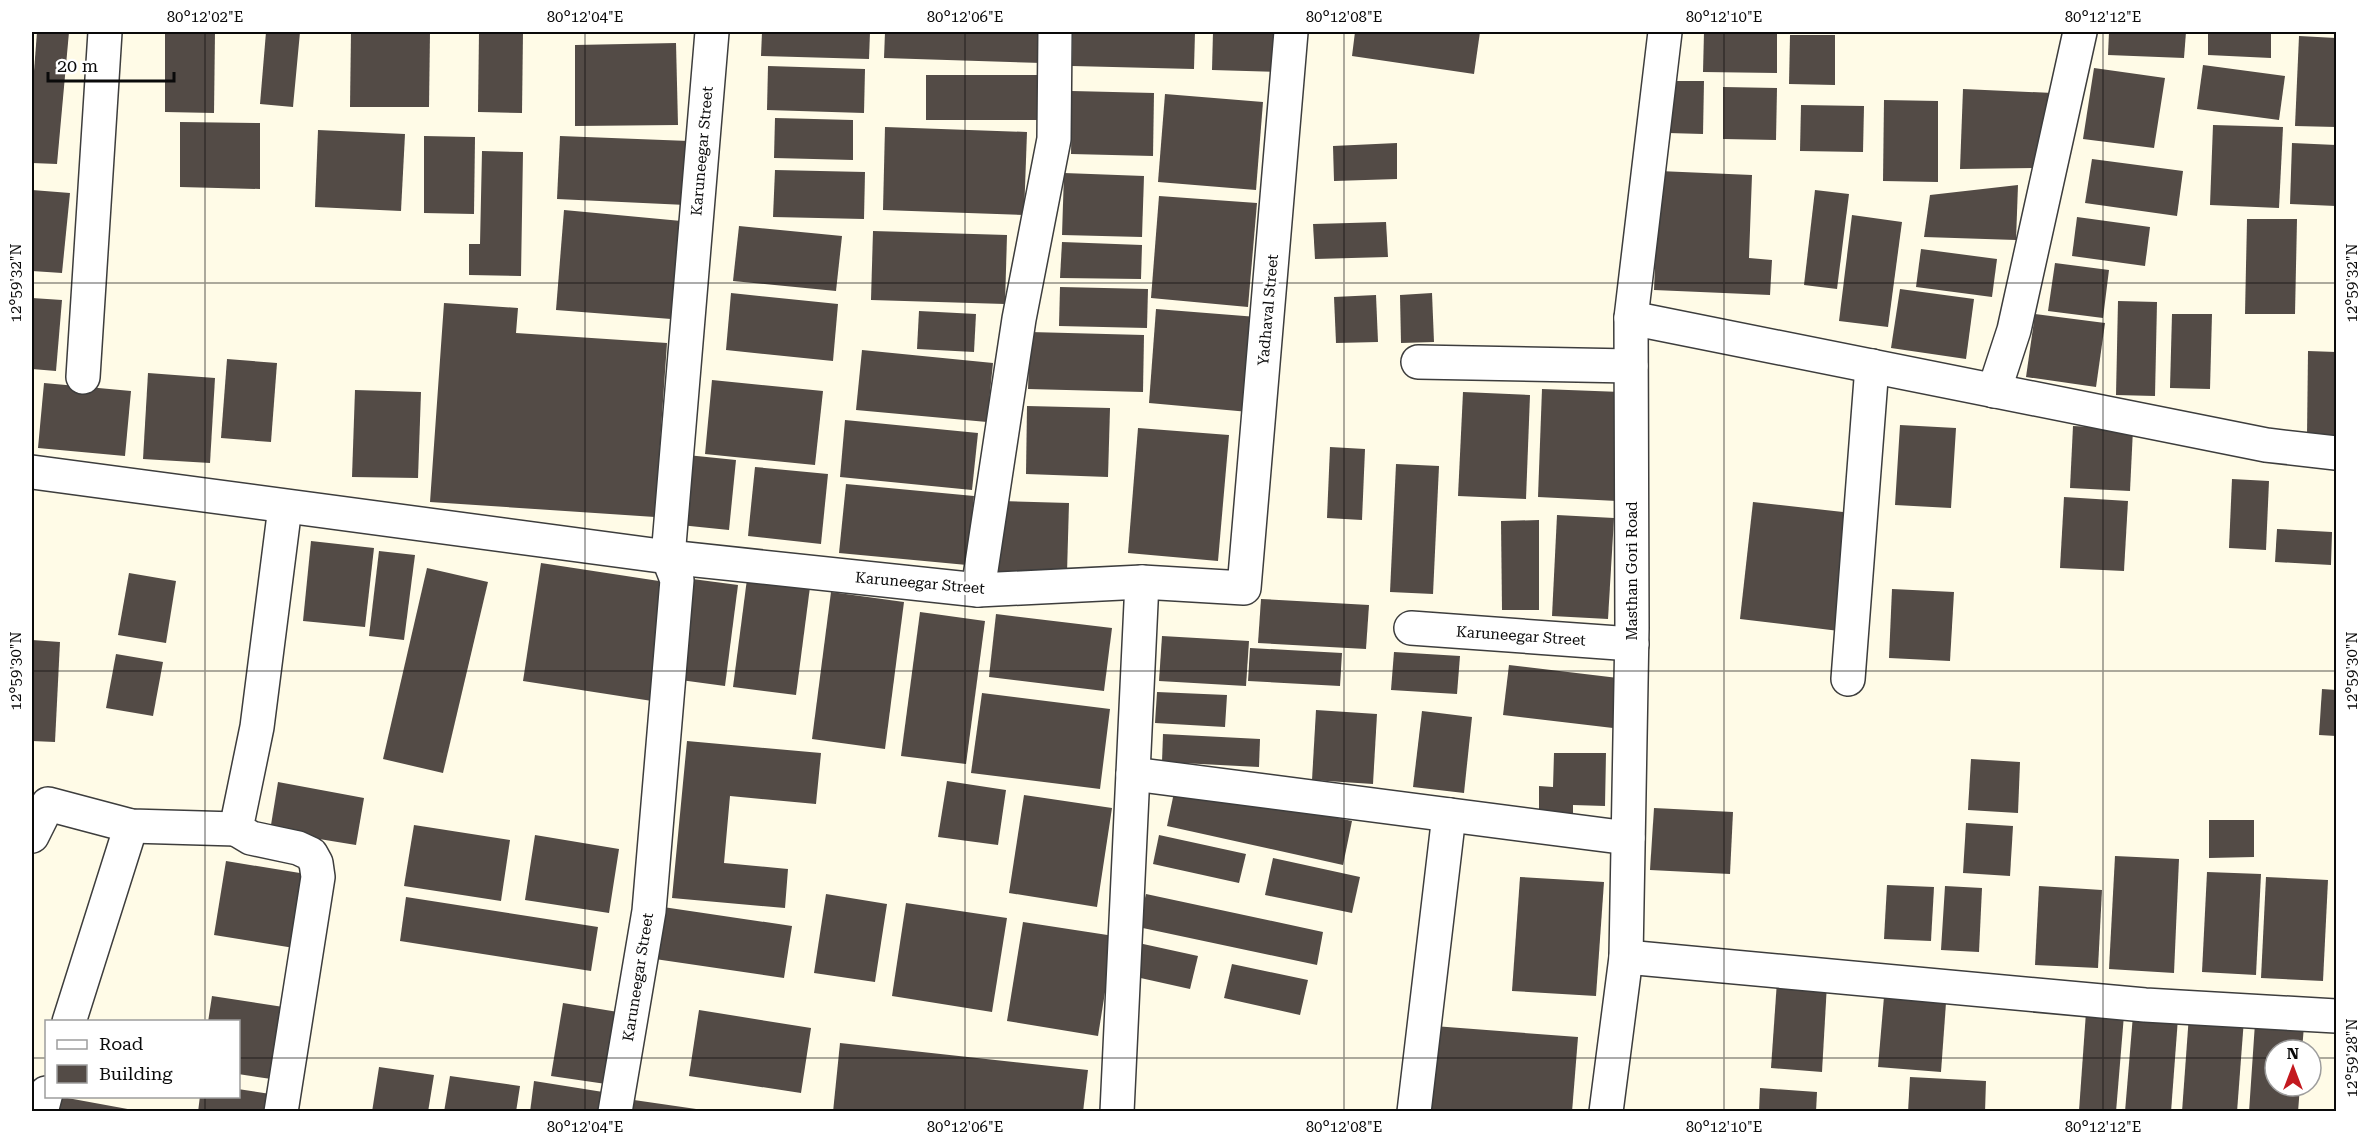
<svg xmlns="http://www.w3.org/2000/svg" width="2368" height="1143" viewBox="0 0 2368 1143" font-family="'Roboto Serif',serif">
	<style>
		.building { fill: #534b46 }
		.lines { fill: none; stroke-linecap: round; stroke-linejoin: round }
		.minor-casing { stroke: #3d3d3d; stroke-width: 36 }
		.minor { stroke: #fff; stroke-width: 33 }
		.ticks { fill: none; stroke: #0a0a0a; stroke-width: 1.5; stroke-opacity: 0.45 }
		.labels { text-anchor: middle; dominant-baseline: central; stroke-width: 6; stroke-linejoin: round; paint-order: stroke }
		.street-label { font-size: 15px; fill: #0a0a0a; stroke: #fff }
		.neatline { fill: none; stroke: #0a0a0a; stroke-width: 2 }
		.ticks-label { font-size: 15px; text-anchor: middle; fill: #0a0a0a }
	</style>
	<rect width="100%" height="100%" fill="#fffbe7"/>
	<g class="building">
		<path d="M37,32h32l-12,132 -25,-1v-66z"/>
		<path d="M165,32h50l-1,81 -49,-1z"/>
		<path d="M266,32h34l-7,75 -33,-3z"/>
		<path d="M351,32h79l-1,75h-79z"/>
		<path d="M479,32h44l-1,81 -44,-1z"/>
		<path d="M762,32h108l-1,27 -108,-3z"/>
		<path d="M885,32h158l-1,31 -158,-5z"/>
		<path d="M1073,32h122l-1,37 -122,-3z"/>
		<path d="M1213,32h71l-1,40 -71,-2z"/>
		<path d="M1355,32h125l-6,42 -122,-18z"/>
		<path d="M1704,32h73v41l-74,-1z"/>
		<path d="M2109,32h77l-2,26 -76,-3z"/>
		<path d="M2208,32h63v26l-63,-3z"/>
		<path d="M1790,35h45v50l-46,-1z"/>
		<path d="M2299,36l37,2v89l-41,-1z"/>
		<path d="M676,43l2,82 -103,1v-81z"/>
		<path d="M2203,65l82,11 -6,44 -82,-11z"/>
		<path d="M768,66l97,3 -1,44 -97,-3z"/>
		<path d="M2094,68l71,10 -11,70 -71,-9z"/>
		<rect x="926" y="75" width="115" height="45"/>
		<path d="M1669,81h35l-1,53 -35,-1z"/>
		<path d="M1723,87l54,1 -1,52 -53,-1z"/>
		<path d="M1963,89l90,4 -17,75 -76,1z"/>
		<path d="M1072,91l82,2 -1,63 -82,-2z"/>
		<path d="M1165,94l98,8 -7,88 -98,-8z"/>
		<path d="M1884,100l54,1v81l-55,-1z"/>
		<path d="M1801,105l63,1 -1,46 -63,-1z"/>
		<path d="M775,118l78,2v40l-79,-2z"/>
		<path d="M180,122l80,1v66l-80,-2z"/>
		<path d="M2213,125l70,2 -4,81 -69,-3z"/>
		<path d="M885,127l142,5 -3,83 -141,-5z"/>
		<path d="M318,130l87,4 -4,77 -86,-4z"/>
		<path d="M424,136l51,1 -1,77 -50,-1z"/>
		<path d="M560,136l129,5 -3,64 -129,-6z"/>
		<path d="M1397,143v36l-63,2 -1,-35z"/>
		<path d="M2292,143l44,2v61l-46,-2z"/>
		<path d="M482,151l41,1 -2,124 -52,-1v-31h11z"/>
		<path d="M2092,159l91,12 -6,45 -92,-13z"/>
		<path d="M775,170l90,2 -1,47 -91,-2z"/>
		<path d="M1659,171l93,4 -3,83 23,2 -2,35 -116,-5z"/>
		<path d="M1064,173l80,3 -2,61 -80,-2z"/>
		<path d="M2018,185l-2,55 -92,-3 6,-42z"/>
		<path d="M32,190l38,3 -8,80 -30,-2z"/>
		<path d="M1815,190l34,4 -12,95 -33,-4z"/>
		<path d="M1159,196l98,7 -9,104 -97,-9z"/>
		<path d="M564,210l128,12 -8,98 -128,-10z"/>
		<path d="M1852,215l50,7 -14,105 -49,-6z"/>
		<path d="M2077,217l73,10 -5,39 -73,-10z"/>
		<path d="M2247,219h50l-2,95h-50z"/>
		<path d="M1386,222l2,35 -73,2 -2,-35z"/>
		<path d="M739,226l103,10 -6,55 -103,-10z"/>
		<path d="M873,231l134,4 -2,69 -134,-4z"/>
		<path d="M1062,242l80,3 -1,34 -81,-1z"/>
		<path d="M1921,249l76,10 -5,38 -76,-10z"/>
		<path d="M2055,263l54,7 -6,48 -55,-7z"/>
		<path d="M1060,287l88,2 -1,39 -88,-2z"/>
		<path d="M1900,289l74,10 -8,60 -75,-11z"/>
		<path d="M731,293l107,11 -5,57 -107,-11z"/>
		<path d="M1432,293l2,49 -33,1 -1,-48z"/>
		<path d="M1376,295l2,47 -42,1 -2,-46z"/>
		<path d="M32,298l30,2 -6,71 -24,-2z"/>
		<path d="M2118,301l39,1 -2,94 -39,-1z"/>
		<path d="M444,303l74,5 -2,25 151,10 -12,174 -225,-15z"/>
		<path d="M1156,309l101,8 -8,95 -100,-9z"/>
		<path d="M919,311l57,3 -2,38 -57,-3z"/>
		<path d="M2035,314l70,9 -9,64 -70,-10z"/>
		<path d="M2172,314h40l-2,75 -40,-1z"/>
		<path d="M1030,332l114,3 -1,57 -115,-3z"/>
		<path d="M862,350l131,13 -6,59 -131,-12z"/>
		<path d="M2308,351l28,1v86l-29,-1z"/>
		<path d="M227,359l50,4 -6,79 -50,-4z"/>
		<path d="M148,373l67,5 -5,85 -67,-4z"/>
		<path d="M712,380l111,11 -8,74 -110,-11z"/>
		<path d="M44,383l87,8 -6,65 -87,-8z"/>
		<path d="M1542,389l79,3 -4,109 -79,-4z"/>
		<path d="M355,390l66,2 -3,86 -66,-1z"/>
		<path d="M1463,392l67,3 -4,104 -68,-3z"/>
		<path d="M1027,406l83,2 -2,69 -82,-3z"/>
		<path d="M845,420l133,13 -6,57 -132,-13z"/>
		<path d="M1900,425l56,3 -5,80 -56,-3z"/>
		<path d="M2073,426l60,3 -3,62 -60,-3z"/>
		<path d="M1138,428l91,7 -11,126 -90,-8z"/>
		<path d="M1330,447l35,2 -3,71 -35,-2z"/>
		<path d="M687,455l49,5 -7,70 -49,-5z"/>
		<path d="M1396,464l43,2 -6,128 -43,-2z"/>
		<path d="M755,467l73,7 -7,70 -73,-8z"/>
		<path d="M2232,479l37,2 -3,69 -37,-2z"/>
		<path d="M846,484l128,12 -7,69 -128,-12z"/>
		<path d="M2064,497l64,4 -4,70 -64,-3z"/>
		<path d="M1000,501l69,2 -2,70 -69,-1z"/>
		<path d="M1753,502l99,11 -13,118 -99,-12z"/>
		<path d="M1557,515l57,3 -6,101 -56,-3z"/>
		<path d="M1539,520v90h-37l-1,-89z"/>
		<path d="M2277,529l55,3 -1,33 -56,-3z"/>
		<path d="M311,541l63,7 -9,79 -62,-6z"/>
		<path d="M379,551l36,4 -11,85 -35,-4z"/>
		<path d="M541,563l131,20 -20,118 -129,-20z"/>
		<path d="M427,568l61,14 -45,191 -60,-14z"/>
		<path d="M129,573l47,8 -10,62 -48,-8z"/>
		<path d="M685,578l53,7 -13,101 -52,-7z"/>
		<path d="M747,579l63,8 -14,108 -63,-8z"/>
		<path d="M1892,589l62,3 -4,69 -61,-3z"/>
		<path d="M831,592l73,10 -19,147 -73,-10z"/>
		<path d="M1261,599l108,6 -3,44 -108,-6z"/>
		<path d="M920,612l65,9 -19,143 -65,-8z"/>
		<path d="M996,614l116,14 -8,63 -115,-14z"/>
		<path d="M1162,636l87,5 -3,45 -87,-5z"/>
		<path d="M32,640l28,2 -5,100 -23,-1z"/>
		<path d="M1250,648l92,5 -2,33 -92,-5z"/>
		<path d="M1394,652l66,4 -3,38 -66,-4z"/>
		<path d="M116,654l47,8 -10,54 -47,-8z"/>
		<path d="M1509,665l109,13 -5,50 -110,-13z"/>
		<path d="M2322,689l14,1v46l-17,-1z"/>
		<path d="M1157,692l70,3 -2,32 -70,-4z"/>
		<path d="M982,693l128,16 -10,80 -129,-16z"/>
		<path d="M1316,710l61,4 -4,70 -61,-4z"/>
		<path d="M1422,711l50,6 -8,76 -51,-6z"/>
		<path d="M1163,734l97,5 -1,28 -97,-5z"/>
		<path d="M687,741l134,12 -5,51 -86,-8 -6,67 64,6 -3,39 -113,-10z"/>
		<path d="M1554,753h52l-1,53 -32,-1v10h-34v-29l14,1z"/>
		<path d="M1971,759l49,3 -2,51 -50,-3z"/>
		<path d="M947,781l59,9 -8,55 -60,-8z"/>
		<path d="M278,782l86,16 -8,47 -86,-14z"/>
		<path d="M1176,783l176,38 -9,44 -176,-39z"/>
		<path d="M1024,795l88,13 -15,99 -88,-14z"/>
		<path d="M1654,808l79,4 -3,62 -80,-4z"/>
		<path d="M2209,820h45v37l-45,1z"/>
		<path d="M1966,823l47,3 -3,50 -47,-3z"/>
		<path d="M414,825l96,15 -9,61 -97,-15z"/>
		<path d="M535,835l84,14 -10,64 -84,-13z"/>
		<path d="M1159,835l87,19 -7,29 -86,-19z"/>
		<path d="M2115,856l64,3 -5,114 -65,-4z"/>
		<path d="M1273,858l87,19 -8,36 -87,-18z"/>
		<path d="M226,861l80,13 -12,74 -80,-13z"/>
		<path d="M2207,872l54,2 -5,101 -54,-3z"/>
		<path d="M1520,877l84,5 -8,114 -84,-5z"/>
		<path d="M2266,877l62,3 -5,101 -62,-3z"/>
		<path d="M1887,885l47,2 -3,54 -47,-2z"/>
		<path d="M1945,886l37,2 -3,64 -38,-2z"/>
		<path d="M2039,886l63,4 -4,78 -63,-3z"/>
		<path d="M826,894l61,10 -12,78 -61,-9z"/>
		<path d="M1146,894l177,38 -6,33 -179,-38z"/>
		<path d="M406,897l192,30 -7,44 -191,-30z"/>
		<path d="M906,903l101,15 -15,94 -100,-16z"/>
		<path d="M663,907l129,19 -8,52 -129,-19z"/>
		<path d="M1023,922l91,14 -16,100 -91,-15z"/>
		<path d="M1134,942l64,14 -8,33 -63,-14z"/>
		<path d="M1232,964l76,16 -8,35 -76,-17z"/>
		<path d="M1777,981l50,3 -5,88 -51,-4z"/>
		<path d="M1885,985l62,4 -6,83 -63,-5z"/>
		<path d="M212,996l78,12 -12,72 -40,-6v-52h-30z"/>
		<path d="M563,1003l55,9 -12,72 -55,-8z"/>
		<path d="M699,1010l112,18 -10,65 -112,-17z"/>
		<path d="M2086,1012l38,3 -8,97 -37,-1z"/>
		<path d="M2133,1015l45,3 -7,94h-46z"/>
		<path d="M2189,1015l55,4 -7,93h-55z"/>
		<path d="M2255,1023l49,3 -2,24h-27v36h25l-2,26h-49z"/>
		<path d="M1434,1026l144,11 -6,75h-145z"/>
		<path d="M840,1043l248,27 -5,42h-250z"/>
		<path d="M379,1067l55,8 -6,37h-56z"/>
		<path d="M450,1076l70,10 -4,26h-72z"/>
		<path d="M1910,1077l76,4 -1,31h-77z"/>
		<path d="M534,1081l69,11 -3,20h-70z"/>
		<path d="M1760,1088l57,4 -1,20h-57z"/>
		<path d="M238,1089l39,6 -3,17h-76l2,-16h38z"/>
		<path d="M62,1097l71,13v2h-74z"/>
		<path d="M627,1099l76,11v2h-78z"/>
	</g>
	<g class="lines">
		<g class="minor-casing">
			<g id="minor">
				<path d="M1631,318l635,127 70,8"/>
				<path d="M1418,362l213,4"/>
				<path d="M83,377l22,-345"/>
				<path d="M1994,391l20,-61 66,-298"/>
				<path d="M32,472l636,85 310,33 164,-8 102,6 47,-556"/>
				<path d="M978,590l41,-271 35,-180 1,-107"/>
				<path d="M1411,628l221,16"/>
				<path d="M1848,679l24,-313"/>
				<path d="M1133,774l495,64"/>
				<path d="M32,836l16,-32 83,22 105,3"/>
				<path d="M1626,957l519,48 191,11"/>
				<path d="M69,1022l62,-196"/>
				<path d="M41,1112l5,-19"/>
				<path d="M281,1112l37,-235 -2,-14 -5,-9 -13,-6 -47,-10 -15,-9 21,-102 28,-220"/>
				<path d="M615,1112l34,-201 28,-331 -9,-23 44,-525"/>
				<path d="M1117,1112l25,-530"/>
				<path d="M1414,1112l35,-297"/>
				<path d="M1606,1112l20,-155 6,-329 -1,-310 34,-286"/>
			</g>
		</g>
		<use href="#minor" class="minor"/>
	</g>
	<path class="ticks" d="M205,32v990M585,32v1080M965,32v1080M1344,32v1080M1724,32v1080M2103,32v1080M32,283h2304M32,671h2304M32,1058h14M238,1058h2037M2311,1058h25M205,1096v16"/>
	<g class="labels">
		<g class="street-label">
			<text transform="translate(702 151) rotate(-85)">Karuneegar Street</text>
			<text transform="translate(1268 310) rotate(-85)">Yadhaval Street</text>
			<text transform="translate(1632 571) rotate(-90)">Masthan Gori Road</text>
			<text transform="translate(920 583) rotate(5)">Karuneegar Street</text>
			<text transform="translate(1521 636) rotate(4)">Karuneegar Street</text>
			<text transform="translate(638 977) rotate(-81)">Karuneegar Street</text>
		</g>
	</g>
	<rect width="2368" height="1143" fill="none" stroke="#ffffff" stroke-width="66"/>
	<rect x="45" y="1020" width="195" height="78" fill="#ffffff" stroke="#9d9d9d" stroke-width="1.5"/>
	<rect x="57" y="1040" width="30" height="9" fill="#ffffff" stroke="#9d9d9d" stroke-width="1.5"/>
	<text x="99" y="1050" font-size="18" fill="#0a0a0a">Road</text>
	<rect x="57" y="1065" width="30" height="18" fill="#534b46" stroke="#9d9d9d" stroke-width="1.5"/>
	<text x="99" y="1080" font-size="18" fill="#0a0a0a">Building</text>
	<g transform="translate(2293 1068)"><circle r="28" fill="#ffffff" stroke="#9d9d9d" stroke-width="1.5"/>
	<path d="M0-4.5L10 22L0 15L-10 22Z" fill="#c3191f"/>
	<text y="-9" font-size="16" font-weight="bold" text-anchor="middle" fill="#0a0a0a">N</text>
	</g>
	<path d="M48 72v9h126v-9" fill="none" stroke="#0a0a0a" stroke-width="3"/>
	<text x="57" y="72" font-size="18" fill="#0a0a0a" stroke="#ffffff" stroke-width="4.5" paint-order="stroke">20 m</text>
	<rect x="33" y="33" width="2302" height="1077" class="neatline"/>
	<g class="ticks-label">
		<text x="205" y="22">80°12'02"E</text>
		<text x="585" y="22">80°12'04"E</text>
		<text x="965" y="22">80°12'06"E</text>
		<text x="1344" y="22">80°12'08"E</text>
		<text x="1724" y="22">80°12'10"E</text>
		<text x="2103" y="22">80°12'12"E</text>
		<text transform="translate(16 283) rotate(-90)" y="5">12°59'32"N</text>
		<text transform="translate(2352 283) rotate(-90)" y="5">12°59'32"N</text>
		<text transform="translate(16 671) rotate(-90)" y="5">12°59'30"N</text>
		<text transform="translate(2352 671) rotate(-90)" y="5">12°59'30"N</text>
		<text transform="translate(2352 1058) rotate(-90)" y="5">12°59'28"N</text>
		<text x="585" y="1132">80°12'04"E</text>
		<text x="965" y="1132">80°12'06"E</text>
		<text x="1344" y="1132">80°12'08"E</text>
		<text x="1724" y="1132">80°12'10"E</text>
		<text x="2103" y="1132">80°12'12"E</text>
	</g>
</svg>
